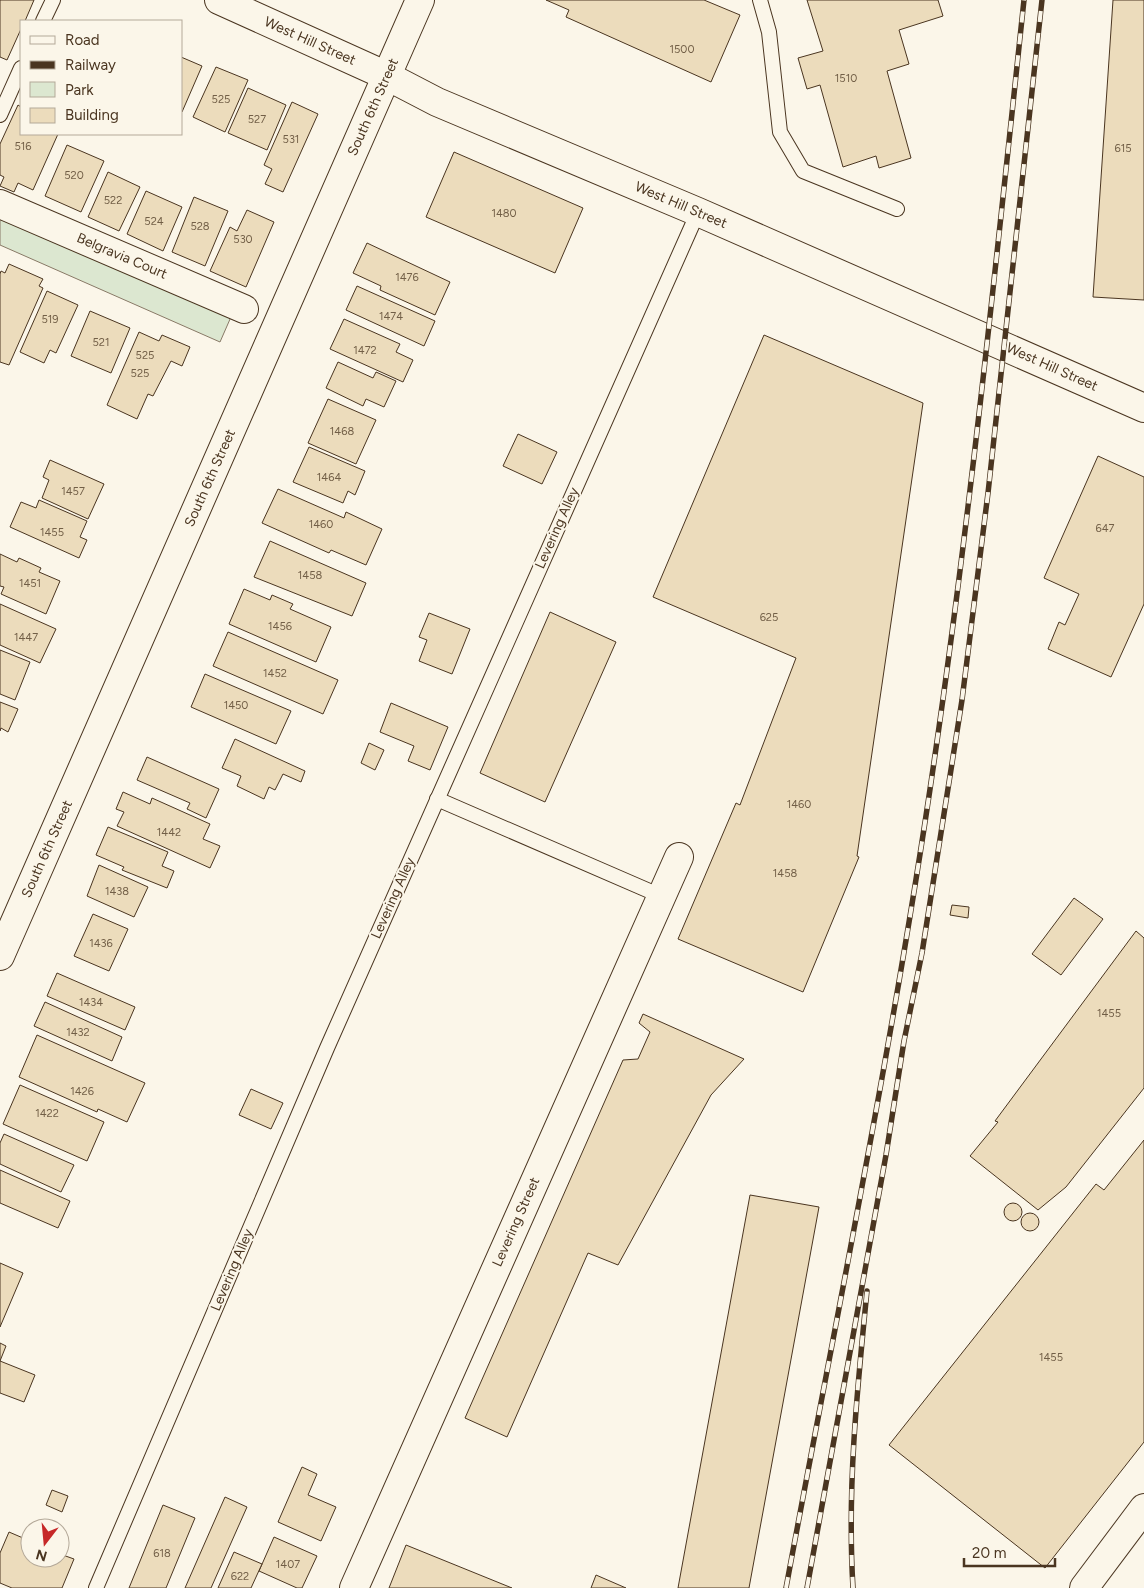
<svg xmlns="http://www.w3.org/2000/svg" width="1144" height="1588" viewBox="0 0 1144 1588" font-family="Figtree,sans-serif">
	<style>
		.green { fill: #dce7d0; stroke: #887966 }
		.building { fill: #ecdcbc; stroke: #4a3520 }
		.lines { fill: none; stroke-linecap: round; stroke-linejoin: round }
		.service-casing { stroke: #4a3520; stroke-width: 16 }
		.minor-casing { stroke: #4a3520; stroke-width: 30 }
		.tertiary-casing { stroke: #4a3520; stroke-width: 30 }
		.primary-casing { stroke: #4a3520; stroke-width: 30 }
		.service { stroke: #fbf6e9; stroke-width: 14 }
		.minor { stroke: #fbf6e9; stroke-width: 28 }
		.tertiary { stroke: #fbf6e9; stroke-width: 28 }
		.primary { stroke: #fbf6e9; stroke-width: 28 }
		.rail-casing { stroke: #4a3520; stroke-width: 5.5 }
		.rail { stroke: #fbf6e9; stroke-width: 4; stroke-dasharray: 11; stroke-linecap: butt }
		.labels { text-anchor: middle; dominant-baseline: central; stroke-width: 4; stroke-linejoin: round; paint-order: stroke }
		.number-label { font-size: 11px; fill: #725f47 }
		.street-label { font-size: 14px; fill: #4a3520; stroke: #fbf6e9 }
	</style>
	<rect width="100%" height="100%" fill="#fbf6e9"/>
	<path class="green" d="M0,207l234,103 -14,32 -220,-97z"/>
	<g class="building">
		<path d="M0,0h34l-9,21h-4v8l-14,31 -7,-3z"/>
		<path d="M546,0h158l36,15 -29,67 -145,-65 3,-7z"/>
		<path d="M807,0h131l5,16 -44,14 10,34 -22,7 24,87 -32,10 -3,-12 -33,11 -23,-82 -13,4 -9,-31 25,-7z"/>
		<path d="M1113,0h31v300l-51,-3z"/>
		<path d="M181,57l21,9 -20,46h-1z"/>
		<path d="M216,67l32,13 -23,52 -32,-15z"/>
		<path d="M248,88l38,17 -19,45 -39,-17z"/>
		<path d="M292,102l26,12 -35,78 -18,-8 7,-15 -8,-4z"/>
		<path d="M18,105l3,2v27h37l-25,56 -15,-7 -4,9 -14,-6 4,-9 -4,-2v-31z"/>
		<path d="M67,145l37,16 -23,51 -36,-16z"/>
		<path d="M454,152l129,56 -28,65 -129,-56z"/>
		<path d="M108,172l32,15 -21,44 -31,-14z"/>
		<path d="M146,191l36,16 -19,44 -36,-17z"/>
		<path d="M194,197l34,14 -23,55 -33,-14z"/>
		<path d="M247,210l27,12 -28,65 -36,-16 20,-44 7,4z"/>
		<path d="M367,243l83,39 -15,33 -55,-25 1,-4 -28,-13z"/>
		<path d="M9,264l34,15 -4,7 4,2 -34,77 -9,-3v-88l1,-3 4,2z"/>
		<path d="M357,286l78,35 -11,25 -78,-36z"/>
		<path d="M47,291l31,14 -22,48 -6,-3 -6,13 -24,-11z"/>
		<path d="M90,311l40,17 -19,45 -40,-17z"/>
		<path d="M344,319l56,25 -4,8 17,8 -10,22 -73,-33z"/>
		<path d="M139,332l20,9 3,-6 28,12 -8,19 -11,-5 -18,35 -5,-2 -11,25 -30,-14z"/>
		<path d="M764,335l159,68 -66,453 2,1 -56,135 -125,-53 58,-136 4,2 56,-147 -143,-61z"/>
		<path d="M338,362l35,16 3,-6 20,9 -12,26 -18,-8 -3,7 -37,-18z"/>
		<path d="M328,399l48,21 -20,44 -48,-21z"/>
		<path d="M518,434l39,18 -15,32 -39,-18z"/>
		<path d="M309,447l56,24 -10,24 -7,-4 -5,12 -50,-21z"/>
		<path d="M1098,456l46,21v127l-33,73 -63,-28 11,-27 6,3 14,-31 -35,-16z"/>
		<path d="M50,460l54,24 -16,35 -46,-21 7,-18 -6,-3z"/>
		<path d="M278,489l66,29 2,-6 36,17 -16,36 -35,-15 -2,3 -67,-30z"/>
		<path d="M39,500l48,21 -7,16 7,3 -8,18 -69,-31 11,-25 15,6z"/>
		<path d="M270,541l96,42 -14,33 -98,-39z"/>
		<path d="M0,554l17,8 2,-4 22,10 -2,4 21,9 -14,33 -45,-20 3,-7 -4,-1z"/>
		<path d="M244,589l26,11 2,-5 21,9 -3,5 41,18 -15,35 -87,-38z"/>
		<path d="M0,604l56,25 -16,34 -40,-18z"/>
		<path d="M550,612l66,30 -71,160 -65,-29z"/>
		<path d="M429,613l41,16 -18,45 -33,-13 8,-21 -8,-3z"/>
		<path d="M228,632l110,48 -15,34 -110,-48z"/>
		<path d="M0,650l30,12 -15,38 -15,-6z"/>
		<path d="M205,674l86,37 -15,33 -85,-37z"/>
		<path d="M0,702l18,7 -10,23 -7,-4 -1,3z"/>
		<path d="M391,703l57,24 -18,43 -22,-9 6,-15 -34,-14z"/>
		<path d="M235,739l70,32 -4,11 -18,-8 -8,16 -6,-3 -5,12 -27,-13 4,-10 -19,-8z"/>
		<path d="M369,743l15,7 -9,20 -14,-7z"/>
		<path d="M147,757l72,32 -13,29 -19,-9 3,-6 -53,-23z"/>
		<path d="M123,792l27,12 2,-6 58,26 -7,15 17,7 -10,22 -93,-42 7,-14 -8,-3z"/>
		<path d="M108,827l60,25 -6,14 12,5 -7,17 -45,-18 2,-3 -28,-12z"/>
		<path d="M99,865l49,22 -14,30 -47,-21z"/>
		<path d="M1074,898l29,21 -42,56 -29,-21z"/>
		<path d="M952,905l17,2 -1,11 -18,-3z"/>
		<path d="M93,914l35,15 -19,42 -35,-15z"/>
		<path d="M1136,931l8,7v150l-78,99 -28,23 -68,-54 28,-34 -3,-1z"/>
		<path d="M57,973l78,34 -10,23 -78,-34z"/>
		<path d="M45,1002l77,35 -10,24 -78,-35z"/>
		<path d="M643,1014l101,45 -33,36 -93,170 -30,-12 -81,184 -42,-19 158,-358 15,-1 12,-27 -11,-9z"/>
		<path d="M37,1035l108,48 -18,39 -29,-13 -1,3 -78,-35z"/>
		<path d="M20,1085l84,37 -17,39 -84,-37z"/>
		<path d="M251,1089l32,14 -12,26 -32,-14z"/>
		<path d="M4,1134l70,31 -13,27 -61,-28v-21z"/>
		<path d="M1144,1140v302l-99,126 -156,-123 207,-261 8,6z"/>
		<path d="M0,1170l70,31 -12,27 -58,-25z"/>
		<path d="M750,1195l69,12 -70,381h-71z"/>
		<circle cx="1013" cy="1212" r="9"/>
		<circle cx="1030" cy="1222" r="9"/>
		<path d="M0,1263l23,10 -23,54z"/>
		<path d="M0,1343l6,3 -6,15 35,14 -11,27 -24,-9z"/>
		<path d="M302,1467l15,7 -9,21 28,12 -15,34 -43,-19z"/>
		<path d="M52,1490l16,6 -6,16 -16,-7z"/>
		<path d="M225,1497l22,10 -36,81h-26z"/>
		<path d="M163,1505l32,13 -29,70h-37z"/>
		<path d="M9,1532l21,9v17h30v-4l14,5 -12,29h-50l-12,-5v-30z"/>
		<path d="M274,1537l43,19 -15,32h-5l-38,-17z"/>
		<path d="M406,1545l106,43h-123z"/>
		<path d="M234,1552l28,12 -11,24h-33z"/>
		<path d="M596,1575l30,13h-35z"/>
	</g>
	<g class="lines">
		<g class="service-casing">
			<g id="service">
				<path d="M760,0l9,32 11,100 23,39 94,38"/>
				<path d="M43,21l10,-21"/>
				<path d="M0,115l21,-47"/>
				<path d="M437,799l224,97"/>
				<path d="M96,1588l231,-540 371,-836"/>
			</g>
		</g>
		<g class="minor-casing">
			<g id="minor">
				<path d="M0,204l244,105"/>
				<path d="M0,956l420,-956"/>
				<path d="M354,1588l325,-731"/>
			</g>
		</g>
		<g class="tertiary-casing">
			<path id="tertiary" d="M219,0l168,76 50,26 261,110 446,196"/>
		</g>
		<g class="primary-casing">
			<path id="primary" d="M1084,1588l60,-80"/>
		</g>
		<use href="#service" class="service"/>
		<use href="#minor" class="minor"/>
		<use href="#tertiary" class="tertiary"/>
		<use href="#primary" class="primary"/>
		<g class="rail-casing">
			<g id="rail">
				<path d="M786,1588c51,-275 108,-550 148,-826 37,-253 63,-508 90,-762"/>
				<path d="M807,1588l79,-433 18,-114 18,-88 40,-253 26,-207 54,-493"/>
				<path d="M853,1588c-6,-100 4,-197 14,-297"/>
			</g>
		</g>
		<use href="#rail" class="rail"/>
	</g>
	<g class="labels">
		<g class="number-label">
			<text x="682" y="49">1500</text>
			<text x="846" y="78">1510</text>
			<text x="221" y="99">525</text>
			<text x="257" y="119">527</text>
			<text x="291" y="139">531</text>
			<text x="23" y="146">516</text>
			<text x="1123" y="148">615</text>
			<text x="74" y="175">520</text>
			<text x="113" y="200">522</text>
			<text x="504" y="213">1480</text>
			<text x="154" y="221">524</text>
			<text x="200" y="226">528</text>
			<text x="243" y="239">530</text>
			<text x="407" y="277">1476</text>
			<text x="391" y="316">1474</text>
			<text x="50" y="319">519</text>
			<text x="101" y="342">521</text>
			<text x="365" y="350">1472</text>
			<text x="145" y="355">525</text>
			<text x="140" y="373">525</text>
			<text x="342" y="431">1468</text>
			<text x="329" y="477">1464</text>
			<text x="73" y="491">1457</text>
			<text x="321" y="524">1460</text>
			<text x="1105" y="528">647</text>
			<text x="52" y="532">1455</text>
			<text x="310" y="575">1458</text>
			<text x="30" y="583">1451</text>
			<text x="769" y="617">625</text>
			<text x="280" y="626">1456</text>
			<text x="26" y="637">1447</text>
			<text x="275" y="673">1452</text>
			<text x="236" y="705">1450</text>
			<text x="799" y="804">1460</text>
			<text x="169" y="832">1442</text>
			<text x="785" y="873">1458</text>
			<text x="117" y="891">1438</text>
			<text x="101" y="943">1436</text>
			<text x="91" y="1002">1434</text>
			<text x="1109" y="1013">1455</text>
			<text x="78" y="1032">1432</text>
			<text x="82" y="1091">1426</text>
			<text x="47" y="1113">1422</text>
			<text x="1051" y="1357">1455</text>
			<text x="162" y="1553">618</text>
			<text x="288" y="1564">1407</text>
			<text x="240" y="1576">622</text>
		</g>
		<g class="street-label">
			<text transform="translate(310 41) rotate(24)">West Hill Street</text>
			<text transform="translate(373 107) rotate(-66)">South 6th Street</text>
			<text transform="translate(681 205) rotate(23)">West Hill Street</text>
			<text transform="translate(122 256) rotate(23)">Belgravia Court</text>
			<text transform="translate(1052 367) rotate(24)">West Hill Street</text>
			<text transform="translate(210 478) rotate(-66)">South 6th Street</text>
			<text transform="translate(557 528) rotate(-66)">Levering Alley</text>
			<text transform="translate(47 849) rotate(-66)">South 6th Street</text>
			<text transform="translate(393 898) rotate(-66)">Levering Alley</text>
			<text transform="translate(516 1222) rotate(-66)">Levering Street</text>
			<text transform="translate(232 1270) rotate(-67)">Levering Alley</text>
		</g>
	</g>
	<rect x="20" y="20" width="162" height="115" fill="#fbf6e9" stroke="#b4a999"/>
	<rect x="30" y="36" width="25" height="8" fill="#fbf6e9" stroke="#b4a999"/>
	<text x="65" y="45" font-size="15" fill="#4a3520">Road</text>
	<rect x="30" y="61" width="25" height="8" fill="#4a3520" stroke="#b4a999"/>
	<text x="65" y="70" font-size="15" fill="#4a3520">Railway</text>
	<rect x="30" y="82" width="25" height="15" fill="#dce7d0" stroke="#b4a999"/>
	<text x="65" y="95" font-size="15" fill="#4a3520">Park</text>
	<rect x="30" y="108" width="25" height="15" fill="#ecdcbc" stroke="#b4a999"/>
	<text x="65" y="120" font-size="15" fill="#4a3520">Building</text>
	<g transform="translate(45 1543) rotate(196)"><circle r="24" fill="#fbf6e9" stroke="#b4a999"/>
	<path d="M0-4L9 19L0 12L-9 19Z" fill="#c62828"/>
	<text y="-8" font-size="14" font-weight="bold" text-anchor="middle" fill="#4a3520">N</text>
	</g>
	<path d="M964 1558v8h91v-8" fill="none" stroke="#4a3520" stroke-width="2.5"/>
	<text x="972" y="1558" font-size="15" fill="#4a3520" stroke="#fbf6e9" stroke-width="4" paint-order="stroke">20 m</text>
</svg>
